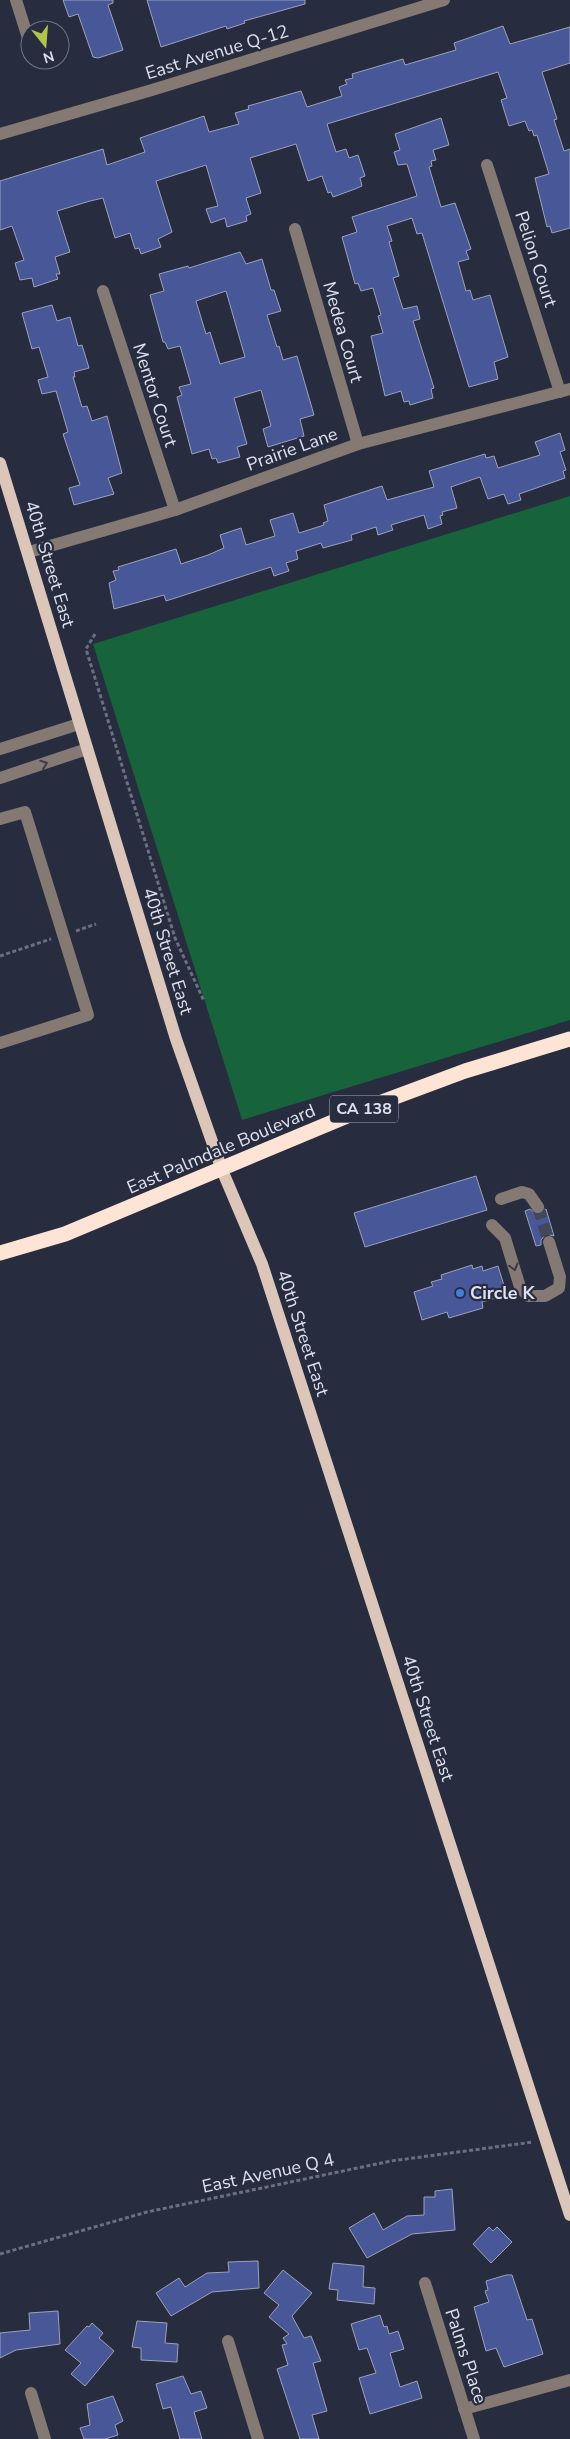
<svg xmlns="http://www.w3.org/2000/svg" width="570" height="2439" viewBox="0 0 570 2439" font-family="'Nunito Sans',sans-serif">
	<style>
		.green { fill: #16633c }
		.building { fill: #485798; stroke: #9ba2b9; fill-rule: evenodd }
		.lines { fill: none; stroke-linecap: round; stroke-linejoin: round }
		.minor-tunnel { stroke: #424759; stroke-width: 12; stroke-dasharray: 12 6; stroke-linecap: butt }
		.path { stroke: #6b7081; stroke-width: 3; stroke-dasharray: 4 2.5; stroke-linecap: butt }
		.minor { stroke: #847973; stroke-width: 12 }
		.major { stroke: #dbc6b9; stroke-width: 12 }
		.highway { stroke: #fde4d4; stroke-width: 15 }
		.oneway { stroke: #3a3b49 }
		.shop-dot { fill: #3f7fe0; stroke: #272c3f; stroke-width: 2 }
		.labels { text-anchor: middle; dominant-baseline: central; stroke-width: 4.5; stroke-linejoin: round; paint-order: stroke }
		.shield { fill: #272c3f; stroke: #a6abba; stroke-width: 1 }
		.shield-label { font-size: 16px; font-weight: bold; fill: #dde1ee }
		.street-label { font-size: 18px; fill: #dde1ee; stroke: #272c3f }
		.poi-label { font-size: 18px; font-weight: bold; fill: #dde1ee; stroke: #272c3f; text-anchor: start }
	</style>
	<rect width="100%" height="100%" fill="#272c3f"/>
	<path class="green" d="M570,496v524l-328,100 -149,-476z"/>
	<g class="building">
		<path d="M63,0h50v3l-5,2 15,45 -25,8 -5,-1 -15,-43 -9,3z"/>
		<path d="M147,0h158v4l-61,17 1,2 -18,6 -1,-3 -65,21z"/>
		<path d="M503,26l7,18 60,-17v36l-28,9 15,47 -3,1 10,31 6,-2v79l-18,5 -2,-7 -3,1 -12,-49 14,-4 -12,-39 -3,1 -2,-6 -3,1 -4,-10 -16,5 -8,-26 6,-2 -9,-26 -171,52 9,28 10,-3 3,9 9,-3 7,21 -5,2 2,8 -7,3 -22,8 -2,-5 -3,1 -6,-17 -14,5 -12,-37 -46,14 11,35 -15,5 5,16 -5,2 1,5 -20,6 -2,-9 -14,5 -5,-14 12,-3 -12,-41 -50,16 16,51 -14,7 3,8 -20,7 -2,-6 -4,1 -5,-16 -15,5 -12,-40 -13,3 -33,10 13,41 -15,5 5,17h-4l2,5 -24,8 -2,-9 -12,2 -5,-17 9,-3 -12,-34 -12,4v-49l103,-32 4,16 38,-13 -5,-14 64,-22 5,16 30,-8 -4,-11 14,-4 -1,-3 53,-15 6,16 35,-11 -3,-9 8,-3 -2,-4 8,-2 -1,-4 51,-15 2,6 51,-15 -2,-7z"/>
		<path d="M441,118l8,27 -16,5 3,10 -5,1 1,5 -3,1 12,40 14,-4 16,46 -5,2 3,8 -11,3 8,29 4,-1 3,10 17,-5 18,62 -14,5 4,17 -29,8 -47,-154 -5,1 -5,-16 -25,8 5,15 -3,1 10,34 -6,2 10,31 14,-3 3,13 -7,2 21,67 -3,1 2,9 -23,7 -1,-4 -5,1 -3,-11 -16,5 -14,-60 12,-3 -5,-17 3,-1 -8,-27 -12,3 -3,-8 -3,1 -13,-47 15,-5 -5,-15 65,-21 -10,-32 -9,1 -4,-13 6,-2 -5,-16z"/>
		<path d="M240,252l6,12 16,-5 9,31h3l7,21 -14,4 10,32 2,-1 4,14 14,-4 17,59 -14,4 4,17 -36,11 -5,-18 8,-3 -10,-36 -27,8 13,46 -10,3 3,10 -22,6 -2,-5 -4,1 -3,-10 -17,5 -15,-57 5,-2 -3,-8 12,-3 -11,-38 -12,3 -3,-7h-2l-13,-47 14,-4 -5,-17 29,-8 1,2zM226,291l19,66 -25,7 -10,-32 -4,2 -10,-33z"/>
		<path d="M52,305l5,16 13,-4 8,29 4,-1 7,23 -15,4 1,5h-2l9,30 5,-1 5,15 15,-5 15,57 -14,5 6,16 -40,11 -5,-17 11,-3 -17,-51 5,-2 -12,-41 -14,3 -4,-14 10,-3 -9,-30 -7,2 -10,-36z"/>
		<path d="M560,433l5,17 -5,2 6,18 -3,1 2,7 -46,16 2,6 -13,4 -4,-10 -16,5 -8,-22 -29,10 6,21 -15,4 1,3 -3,1 2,8 -14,5 -4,-14 -33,10 2,5 -15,5 -2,-8 -25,8 1,5 -29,8 -2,-5 -25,8 2,8 -12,4 3,8 -15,5 -3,-9 -105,34 -2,-6 -50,14 -5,-26 7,-3 -3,-9 6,-1 -1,-3 58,-18 5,15 27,-9 16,-7 -4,-13 21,-7 5,17 29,-9 -5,-16 23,-7 6,20 25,-8 -1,-2 5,-2 -4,-16 58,-19 5,14 47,-13 -5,-16 56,-17 1,4 8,-2 4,12 42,-13 -5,-13z"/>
		<path d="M476,1176l11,34 -122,37 -11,-34z"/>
		<path d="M530,1209l8,6 8,-6 8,27 -8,-2 -5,6v5l-5,1 -11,-35z"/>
		<path d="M472,1265l1,4 9,-3 1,5 15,-5 9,29 -25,7 1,6 -34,10 -2,-6 -25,8 -8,-28 19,-6 -2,-4 11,-3 -1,-4z"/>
		<path d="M452,2189l3,41 -43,4 -45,24 -18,-30 25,-15 9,17 24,-14 17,-1v-18h11v-6z"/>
		<path d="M489,2227l4,4 4,-4 15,15 -21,21 -18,-19z"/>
		<path d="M258,2261l1,27 -47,4 -41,24 -15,-23 23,-15 6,9 22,-14 22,-1 -1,-10z"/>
		<path d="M333,2263l31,3 -1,21 12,1 -1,16 -37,-4 1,-10 -9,-1z"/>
		<path d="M283,2270l29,23 -20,23 12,22 7,-2 10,25 -8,2 14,48 -15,4 7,24h-19l-23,-70 11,-4 -6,-20 5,-1 -4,-6 6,-4 -20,-17 10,-12 -15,-12z"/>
		<path d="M506,2275h6l15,45 5,-1 11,35 -39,13 -8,-19 -10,3 -12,-44 15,-5 -4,-11 3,-1 -2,-9z"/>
		<path d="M58,2311l2,33 -44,6 -16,8v-25l30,-3 -1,-17z"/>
		<path d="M380,2315l4,12 3,-1 2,8 9,-3 6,18 -14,4 10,34 17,-6 5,17 -52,16 -11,-36 17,-5 -9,-25 -8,2 -8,-26z"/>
		<path d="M137,2321l30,2 -2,20 13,1 -1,18 -36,-2v-12l-9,-1z"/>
		<path d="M92,2323l11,10 -4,5 15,13 -29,35 -14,-12 10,-11 -16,-13 22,-24 2,1z"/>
		<path d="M183,2376l8,18 10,-3 6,17 -13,4 8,27h-22l-9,-32 -8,2 -7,-25z"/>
		<path d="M113,2396l10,25 -8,4 3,10 -13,4h-21l-4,-11 10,-3 -3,-21z"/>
	</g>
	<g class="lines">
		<path class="minor-tunnel" d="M538,1207l11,35"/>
		<g class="path">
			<path d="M95,634l-9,15 89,289 29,63"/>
			<path d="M76,931l20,-7"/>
			<path d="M0,956l51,-17"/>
			<path d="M0,2254l147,-42 244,-51 142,-19"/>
		</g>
		<g class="minor">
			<path d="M16,0l12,38"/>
			<path d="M0,134l152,-44 292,-90"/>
			<path d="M487,165l73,227"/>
			<path d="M295,229l63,215"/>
			<path d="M103,291l72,219"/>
			<path d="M29,552l146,-42 183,-66 212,-55"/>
			<path d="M0,749l79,-25"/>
			<path d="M0,778l87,-29"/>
			<path d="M0,819l25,-7 63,203 -88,28"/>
			<path d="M501,1199l21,-7 7,2 9,13"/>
			<path d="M492,1225l13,13 15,49 8,9h17l14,-8 1,-11 -11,-35"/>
			<path d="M425,2283l49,156"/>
			<path d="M228,2341l30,98"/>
			<path d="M31,2393l14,46"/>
			<path d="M464,2409l106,-29"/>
		</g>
		<path class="major" d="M0,463l176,576 46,131 40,94 308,951"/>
		<path class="highway" d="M0,1253l65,-19 306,-128 94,-35 105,-32"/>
	</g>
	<defs><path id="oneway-chevron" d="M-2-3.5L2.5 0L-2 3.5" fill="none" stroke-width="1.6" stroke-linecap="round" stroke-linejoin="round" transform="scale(1.25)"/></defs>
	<g class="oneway">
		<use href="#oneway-chevron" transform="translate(44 764) rotate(-19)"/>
		<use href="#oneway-chevron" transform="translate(514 1267) rotate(74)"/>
	</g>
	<circle class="shop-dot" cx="460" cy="1293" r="5"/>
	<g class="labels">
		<rect class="shield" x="330" y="1095.5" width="68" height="27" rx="4"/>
		<g class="shield-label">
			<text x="364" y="1109">CA 138</text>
		</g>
		<g class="street-label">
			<text transform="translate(217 52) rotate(-17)">East Avenue Q-12</text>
			<text transform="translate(536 259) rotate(72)">Pelion Court</text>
			<text transform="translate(343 332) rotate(74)">Medea Court</text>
			<text transform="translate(155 395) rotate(72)">Mentor Court</text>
			<text transform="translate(292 449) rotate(-20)">Prairie Lane</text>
			<text transform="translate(50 564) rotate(73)">40th Street East</text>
			<text transform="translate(168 951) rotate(73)">40th Street East</text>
			<text transform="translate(221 1149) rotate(-23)">East Palmdale Boulevard</text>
			<text transform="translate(303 1333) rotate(72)">40th Street East</text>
			<text transform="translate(428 1718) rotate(72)">40th Street East</text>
			<text transform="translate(268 2173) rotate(-12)">East Avenue Q 4</text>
			<text transform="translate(466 2356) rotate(72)">Palms Place</text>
		</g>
		<g class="poi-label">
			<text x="470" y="1293">Circle K</text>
		</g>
	</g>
	<g transform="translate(45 45) rotate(163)"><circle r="24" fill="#272c3f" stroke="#707485"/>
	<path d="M0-4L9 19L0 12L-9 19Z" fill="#b2c34c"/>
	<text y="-8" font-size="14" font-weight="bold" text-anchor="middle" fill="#dde1ee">N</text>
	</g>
</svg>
